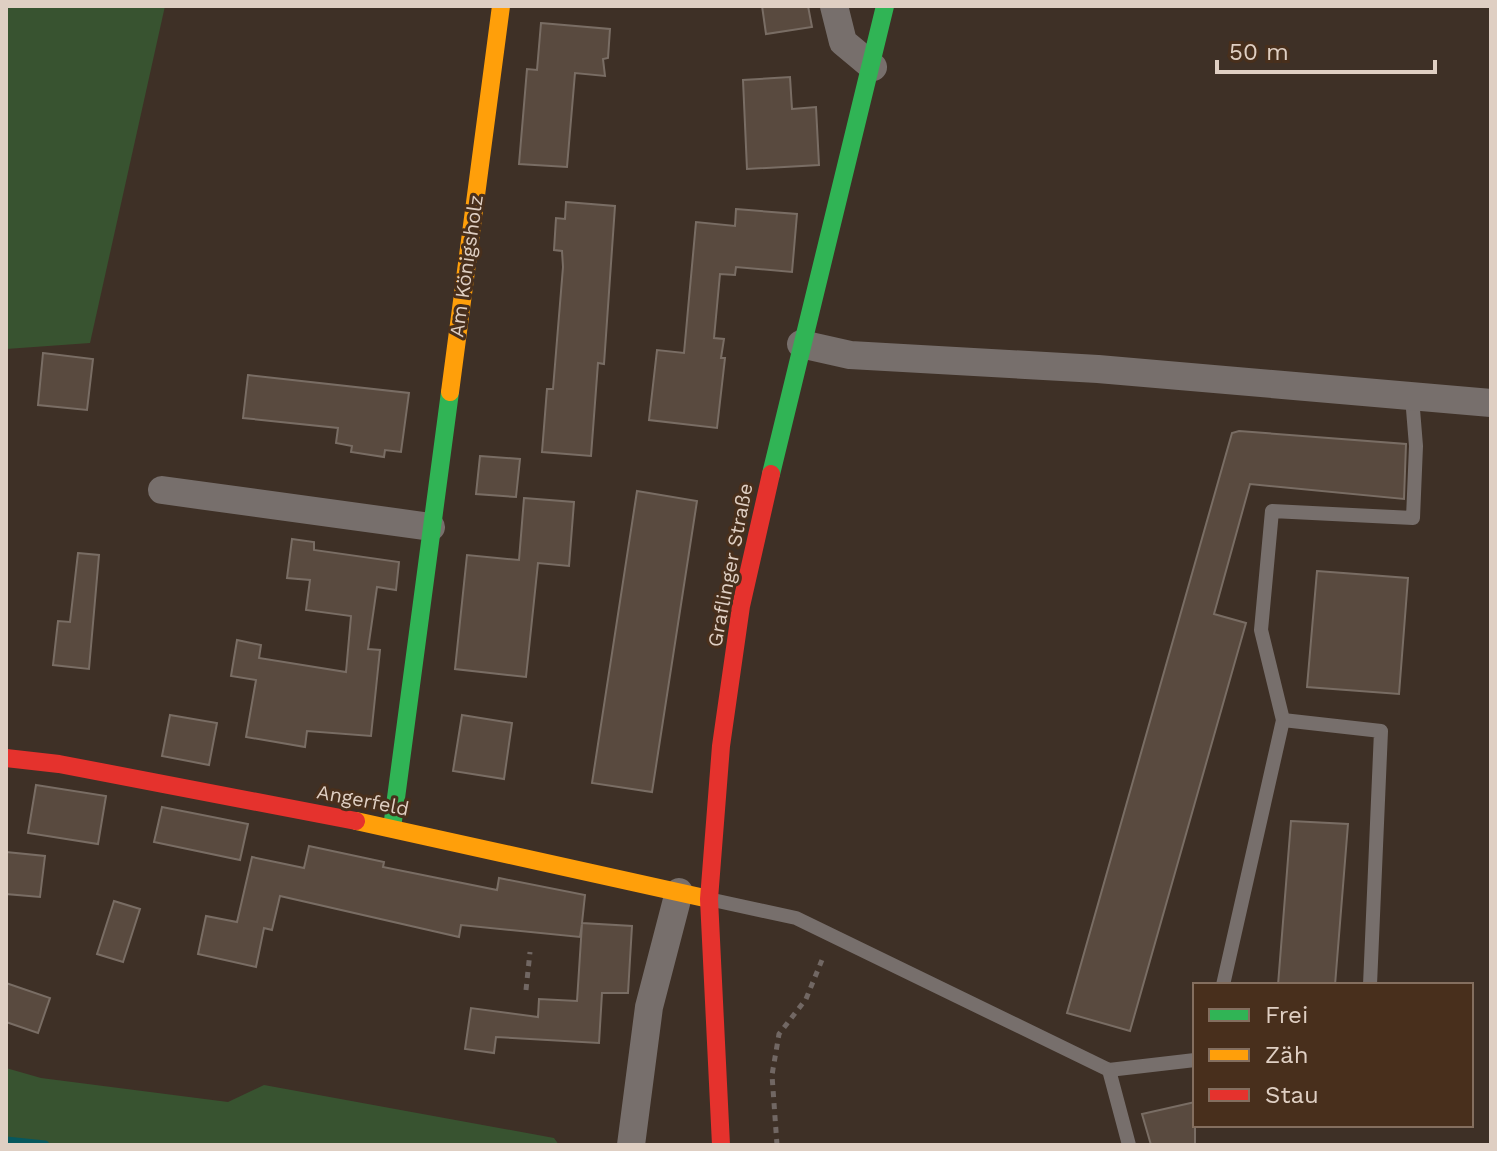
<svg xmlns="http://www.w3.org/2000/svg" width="1497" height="1151" viewBox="0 0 1497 1151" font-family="'Work Sans',sans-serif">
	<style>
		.green { fill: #385330 }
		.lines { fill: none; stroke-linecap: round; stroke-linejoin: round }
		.stream { stroke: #06585e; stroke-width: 9 }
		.building { fill: #594a3f; stroke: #796d64; stroke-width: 2 }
		.path { stroke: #716763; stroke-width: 5; stroke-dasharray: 6 6; stroke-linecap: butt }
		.lane { stroke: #776f6c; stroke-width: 14 }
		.street { stroke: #776f6c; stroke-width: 28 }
		.fast { stroke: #30b455; stroke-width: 18 }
		.slow { stroke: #ff9f0a; stroke-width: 18 }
		.jam { stroke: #e5322d; stroke-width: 18 }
		.labels { text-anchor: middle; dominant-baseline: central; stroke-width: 6; stroke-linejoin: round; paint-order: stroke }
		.street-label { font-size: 20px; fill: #dfcfc3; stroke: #482f1c }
	</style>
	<rect width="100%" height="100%" fill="#3e3026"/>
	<g class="green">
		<path d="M6,6h159l-75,337 -84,6z"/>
		<path d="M6,1068l35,10 187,24 36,-17 290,53 5,7h-553z"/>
	</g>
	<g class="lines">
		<path class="stream" d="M6,1141l39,4"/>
	</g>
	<g class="building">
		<path d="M762,6h46l4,21 -46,7z"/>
		<path d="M541,23l69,6 -2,29 -5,1 2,17 -30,-3 -8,94 -48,-3 8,-95 10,1z"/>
		<path d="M790,77l2,32 24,-2 3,58 -72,4 -4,-89z"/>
		<path d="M566,202l49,4 -11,158 -6,-1 -7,93 -49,-4 5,-63h6l10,-122 -1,-16 -8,-1 2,-32 9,1z"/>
		<path d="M736,209l61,5 -5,58 -56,-5 -1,8 -15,-1 -6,64 10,1 -3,19h4l-8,70 -68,-8 8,-70 27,3 12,-131 39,4z"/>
		<path d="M43,353l50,6 -6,51 -49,-5z"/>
		<path d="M248,375l161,18 -8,59 -16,-2 -1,7 -33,-5 1,-6 -16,-3 2,-15 -95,-10z"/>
		<path d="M1239,431l167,13 -2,55 -154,-15 -36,130 32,9 -116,408 -63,-18 165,-580z"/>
		<path d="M480,456l40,3 -4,38 -40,-3z"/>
		<path d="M637,491l60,10 -45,291 -60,-9z"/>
		<path d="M524,498l50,4 -5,64 -31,-3 -12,114 -71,-8 12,-114 52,5z"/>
		<path d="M292,539l22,3v8l85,12 -3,28 -19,-3 -9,62 12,1 -9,86 -64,-5 -2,16 -59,-10 10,-57 -25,-4 6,-36 24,5 -2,13 87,14 5,-56 -45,-6 4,-30 -23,-2z"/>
		<path d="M78,553l21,2 -10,114 -36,-4 5,-44 12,1z"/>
		<path d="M1317,571l91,7 -9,116 -92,-7z"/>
		<path d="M170,715l47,8 -8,42 -47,-9z"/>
		<path d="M462,715l50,8 -8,56 -51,-8z"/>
		<path d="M36,785l70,11 -8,48 -70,-11z"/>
		<path d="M162,807l86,17 -8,36 -86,-18z"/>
		<path d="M1291,821l57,3 -13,161h-57z"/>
		<path d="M309,846l75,16 -1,5 114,23 2,-12 86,17 -3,28 50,3 -4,67h-26l-3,50 -103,-6 -2,16 -29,-4 6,-41 67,9 1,-18 38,2 5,-77 -2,13 -119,-12 -2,12 -179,-41 -8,34 -8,-2 -8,39 -58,-13 8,-38 31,6 15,-65 52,11z"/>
		<path d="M6,852l39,4 -5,41 -34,-3z"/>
		<path d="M114,901l26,8 -17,53 -26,-8z"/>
		<path d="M6,983l44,15 -12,35 -32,-11z"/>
		<path d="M1195,1102v43h-44l-9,-31z"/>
	</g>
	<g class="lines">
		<g class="path">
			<path d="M526,990l4,-38"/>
			<path d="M777,1145l-5,-70 7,-41 27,-35 18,-44"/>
		</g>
		<g class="lane">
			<path d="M1283,720l98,11 -11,254"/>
			<path d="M713,900l83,18 313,152 86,-10"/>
			<path d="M1223,985l60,-265 -22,-90 11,-119 141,7 3,-72 -4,-49"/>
			<path d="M1109,1070l20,75"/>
		</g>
		<g class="street">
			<path d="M834,6l9,36 30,25"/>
			<path d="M801,344l49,11 248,14 393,34"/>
			<path d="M162,490l269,37"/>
			<path d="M631,1145l18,-138 30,-115"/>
		</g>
		<g class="fast">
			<path d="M771,474l114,-468"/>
			<path d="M392,828l58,-436"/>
		</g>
		<g class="slow">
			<path d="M450,392l51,-386"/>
			<path d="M356,821l353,78"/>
		</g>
		<g class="jam">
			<path d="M6,758l53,6 297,57"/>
			<path d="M721,1145l-12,-246 12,-153 20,-140 30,-132"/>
		</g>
	</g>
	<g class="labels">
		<g class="street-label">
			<text transform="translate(466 266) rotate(-82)">Am Königsholz</text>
			<text transform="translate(730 565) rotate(-79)">Graflinger Straße</text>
			<text transform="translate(363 800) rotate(11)">Angerfeld</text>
		</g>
	</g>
	<rect width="1497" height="1151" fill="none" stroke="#dfcfc3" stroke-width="16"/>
	<rect x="1193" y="983" width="280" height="144" fill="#482f1c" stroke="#846f5f" stroke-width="2"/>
	<rect x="1209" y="1009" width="40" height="12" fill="#30b455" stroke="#846f5f" stroke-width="2"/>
	<text x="1265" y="1023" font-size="24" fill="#dfcfc3">Frei</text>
	<rect x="1209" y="1049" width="40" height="12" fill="#ff9f0a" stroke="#846f5f" stroke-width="2"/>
	<text x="1265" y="1063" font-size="24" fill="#dfcfc3">Zäh</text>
	<rect x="1209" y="1089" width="40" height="12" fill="#e5322d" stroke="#846f5f" stroke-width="2"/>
	<text x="1265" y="1103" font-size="24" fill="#dfcfc3">Stau</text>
	<path d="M1217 60v12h218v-12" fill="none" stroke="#dfcfc3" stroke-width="4"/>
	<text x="1229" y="60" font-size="24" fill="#dfcfc3" stroke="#482f1c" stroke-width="6" paint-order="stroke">50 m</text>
</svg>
